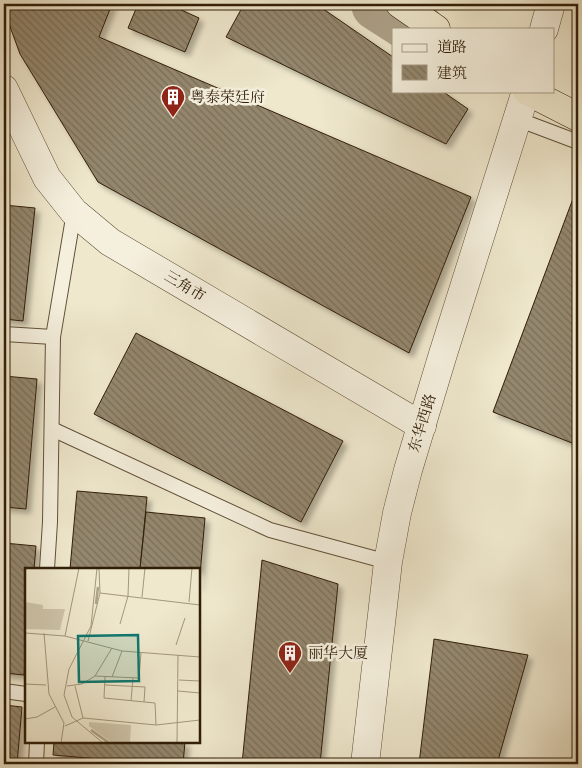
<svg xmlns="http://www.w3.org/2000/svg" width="582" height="768" viewBox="0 0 582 768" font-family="Cardo,'Noto Serif SC',serif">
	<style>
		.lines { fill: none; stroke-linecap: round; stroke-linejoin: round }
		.river { stroke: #aea38a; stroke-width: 54 }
		.building { fill: url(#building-back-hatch); stroke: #311e08; filter: url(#shadow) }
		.service-casing { stroke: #605039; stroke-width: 16 }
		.minor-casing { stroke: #605039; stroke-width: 29 }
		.tertiary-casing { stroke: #605039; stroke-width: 29 }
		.trunk-casing { stroke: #311e08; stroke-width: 29 }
		.service { stroke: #f5f0de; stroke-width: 14 }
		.minor { stroke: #f5f0de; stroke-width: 28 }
		.tertiary { stroke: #f5f0de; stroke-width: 28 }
		.trunk { stroke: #efe8cd; stroke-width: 28 }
		.labels { text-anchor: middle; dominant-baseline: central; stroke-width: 5; stroke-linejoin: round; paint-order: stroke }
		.poi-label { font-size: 15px; fill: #311e08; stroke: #f5f0de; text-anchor: start }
		.street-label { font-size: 15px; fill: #311e08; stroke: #f5f0de }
		.inset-river { fill: none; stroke: #aea38a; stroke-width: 2.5 }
		.inset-road { fill: none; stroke: #a3977e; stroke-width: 1 }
		.view { fill: #0f766e; fill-opacity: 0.15; stroke: #0f766e; stroke-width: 2.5 }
		.inset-edge { fill: none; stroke: #311e08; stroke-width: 2.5 }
	</style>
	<defs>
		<pattern id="building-back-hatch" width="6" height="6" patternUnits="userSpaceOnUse" patternTransform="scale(1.25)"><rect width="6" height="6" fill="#94876e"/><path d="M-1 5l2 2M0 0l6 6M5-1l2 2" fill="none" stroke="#796e58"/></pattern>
		<filter id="shadow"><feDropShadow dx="4.5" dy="4.5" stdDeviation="2.5" flood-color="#0004"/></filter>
	</defs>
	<rect width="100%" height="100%" fill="#efe8cd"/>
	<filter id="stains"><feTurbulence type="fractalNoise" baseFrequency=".004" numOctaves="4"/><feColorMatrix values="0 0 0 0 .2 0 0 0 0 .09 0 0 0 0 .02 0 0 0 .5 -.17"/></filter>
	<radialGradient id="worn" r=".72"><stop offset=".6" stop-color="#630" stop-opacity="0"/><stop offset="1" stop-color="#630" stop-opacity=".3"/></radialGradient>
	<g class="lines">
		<path class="river" d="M378,4l39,25"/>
	</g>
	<g class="building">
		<path d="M4,4h108l-13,33 372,160 -62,156 -311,-171 -78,-128 -16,-44z"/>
		<path d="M138,4h43l-2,5 20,9 -14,34 -57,-24z"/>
		<path d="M244,4h72l77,53v34h49l26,18 -22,35 -220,-107z"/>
		<path d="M574,196l4,1v229l-6,17 -79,-31z"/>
		<path d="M4,205l31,3 -12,113 -19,-2z"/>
		<path d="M136,333l207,108 -42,81 -207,-108z"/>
		<path d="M4,376l33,3 -11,130 -22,-2z"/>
		<path d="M77,491l70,6 -7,72h-70z"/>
		<path d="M146,512l59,6 -6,68v-17h-59z"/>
		<path d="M4,543l32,3 -2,23h-8v82l-2,24 -20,-2z"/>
		<path d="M262,560l76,24 -18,180h-78z"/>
		<path d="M434,639l94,16 -31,109h-78z"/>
		<path d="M4,705l18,2 -5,57h-13z"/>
		<path d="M54,742h131l-2,22h-26l-104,-9z"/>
		<path d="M578,742v22h-4z"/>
	</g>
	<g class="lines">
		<g class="service-casing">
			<g id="service">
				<path d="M517,119l61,23"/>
				<path d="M4,334l49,3"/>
				<path d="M52,429l218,101 118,32"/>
				<path d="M47,569l3,-47 3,-185 21,-125"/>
				<path d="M4,691l22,3"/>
				<path d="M36,764l1,-22"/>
			</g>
		</g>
		<g class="minor-casing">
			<path id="minor" d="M4,89l43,89 27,34 36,30 312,184"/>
		</g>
		<g class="tertiary-casing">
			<g id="tertiary">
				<path d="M544,29l7,-25"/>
				<path d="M365,764l23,-202 9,-49 11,-43 35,-116 83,-263"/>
			</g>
		</g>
		<g class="trunk-casing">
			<g id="trunk">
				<path d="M400,4l36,25"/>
				<path d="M527,91l51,26"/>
			</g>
		</g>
		<use href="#service" class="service"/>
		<use href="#minor" class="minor"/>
		<use href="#tertiary" class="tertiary"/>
		<use href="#trunk" class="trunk"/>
	</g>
	<defs>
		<g id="building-pin" transform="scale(1.25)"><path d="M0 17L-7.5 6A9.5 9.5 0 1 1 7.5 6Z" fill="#8f2418" stroke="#f5f0de"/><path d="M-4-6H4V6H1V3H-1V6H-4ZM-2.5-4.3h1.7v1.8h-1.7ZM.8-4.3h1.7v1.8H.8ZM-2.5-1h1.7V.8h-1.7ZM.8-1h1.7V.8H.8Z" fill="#fff"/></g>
	</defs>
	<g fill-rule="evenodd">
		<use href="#building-pin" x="173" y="97"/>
		<use href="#building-pin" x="290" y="653"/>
	</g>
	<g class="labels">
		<g class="poi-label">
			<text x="190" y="97">粤泰荣廷府</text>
			<text x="308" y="653">丽华大厦</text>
		</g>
		<g class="street-label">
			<text transform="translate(185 286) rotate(31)">三角市</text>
			<text transform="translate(422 423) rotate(-73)">东华西路</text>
		</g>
	</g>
	<g transform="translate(25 568)">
		<rect width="175" height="175" fill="#efe8cd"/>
		<path d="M0,34l18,3v4h22l-5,21 -35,-1z" fill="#cfc6ac"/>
		<path d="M64,154l42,3 -1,18h-18l-23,-17z" fill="#cfc6ac"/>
		<path class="inset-river" d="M71,36l2,-17M66,162l18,13"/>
		<path class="inset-road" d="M72,0l-6,58 -22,43 -5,26 8,22 31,26M75,25l100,12M117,29l3,-29M164,34l3,-34M95,56l8,-28 1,-28M0,65l40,3M19,65l5,61 15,29 -3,20M40,68l57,15 78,6M40,68l14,-68M63,73l12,-48 -1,-24M151,77l9,-27M70,108l44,2 2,-25M80,109l-1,21 51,5 1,22M87,109l10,-26M154,112l21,1M0,116l21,1M80,117l40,2 -1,15M42,118l15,-2 13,-8 17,-28M50,118l8,32M153,123l22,2M106,133l2,-23M0,151l12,-2 18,-10M40,158l18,-8 73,7 44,-5M152,175l1,-88"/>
		<path class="view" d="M113,67l1,46 -60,1 -1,-46z"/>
		<rect width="175" height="175" class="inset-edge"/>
	</g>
	<rect width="582" height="768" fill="none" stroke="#efe8cd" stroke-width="20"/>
	<rect x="5" y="5" width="572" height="758" fill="none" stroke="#311e08" stroke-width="2.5"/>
	<rect x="10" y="10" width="562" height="748" fill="none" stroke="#311e08"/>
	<rect x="392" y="28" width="162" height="65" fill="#f5f0de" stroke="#a79c88"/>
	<rect x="402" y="44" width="25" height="8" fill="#f5f0de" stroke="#a79c88"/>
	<text x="437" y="52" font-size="15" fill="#311e08">道路</text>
	<rect x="402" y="65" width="25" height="15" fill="url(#building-back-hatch)" stroke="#a79c88"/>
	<text x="437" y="78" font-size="15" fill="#311e08">建筑</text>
	<rect width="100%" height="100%" filter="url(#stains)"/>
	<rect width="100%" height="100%" fill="url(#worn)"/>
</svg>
